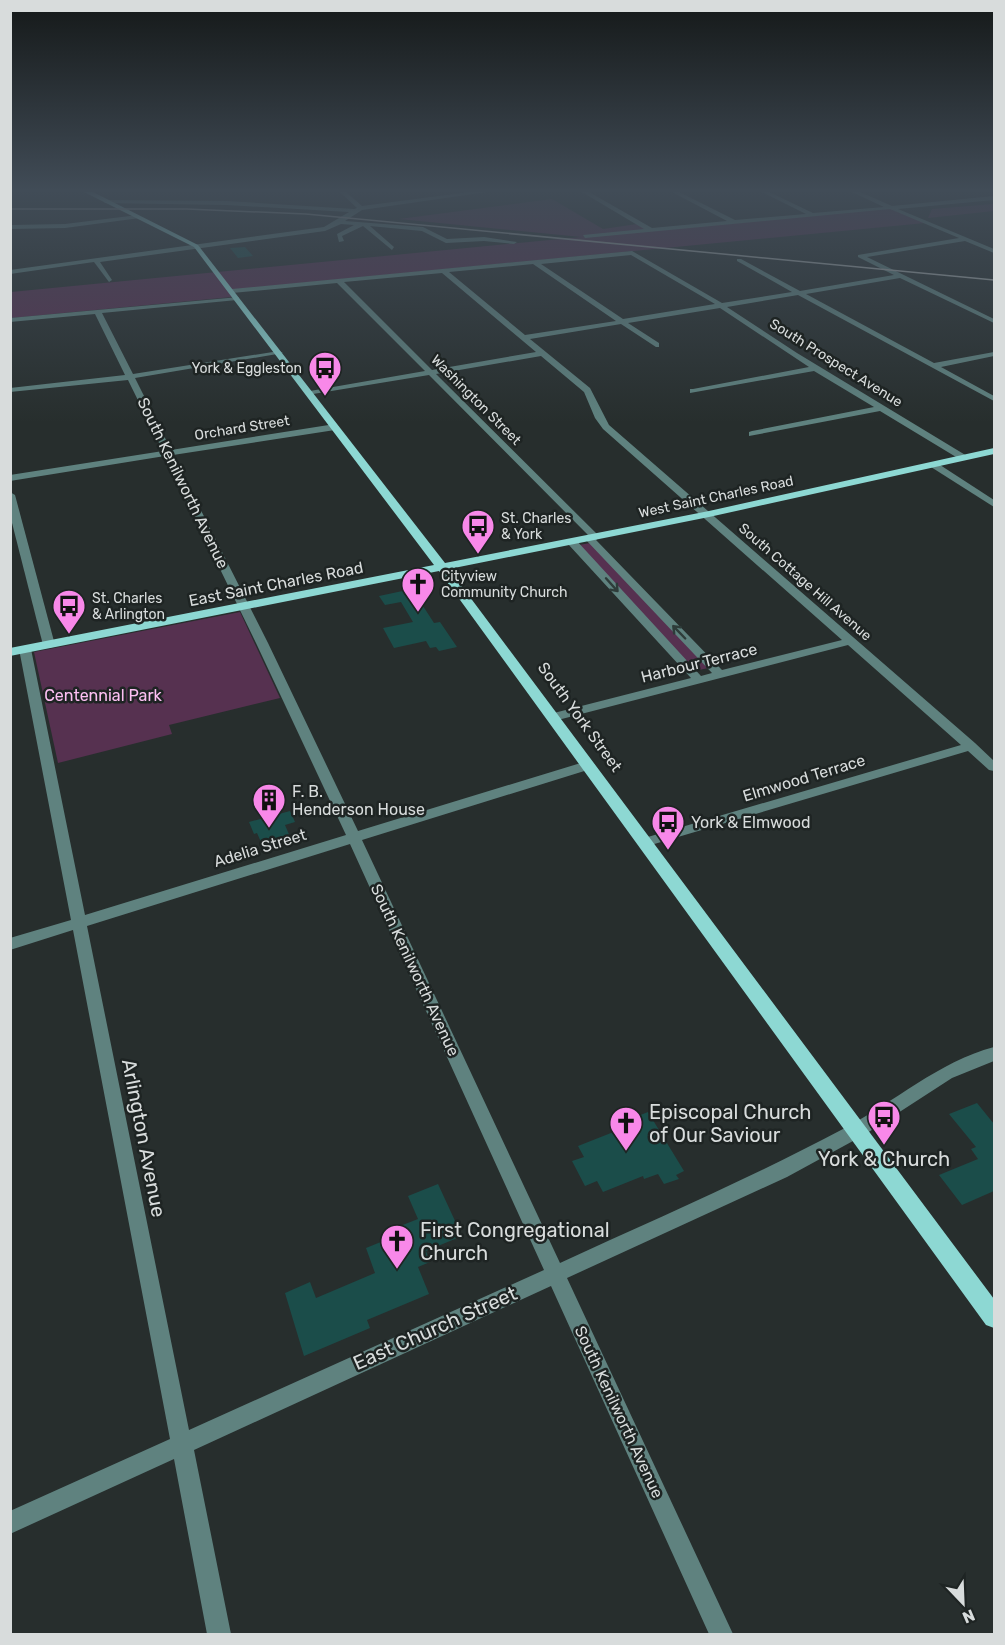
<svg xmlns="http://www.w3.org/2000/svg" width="1005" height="1645" viewBox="0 0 1005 1645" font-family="Rubik,sans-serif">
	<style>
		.green { fill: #563150 }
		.building { fill: #1b4d4a }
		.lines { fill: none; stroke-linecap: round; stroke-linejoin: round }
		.minor { fill: #5f827f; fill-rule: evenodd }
		.major { fill: #8dd8d3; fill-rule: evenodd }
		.rail { stroke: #a7acab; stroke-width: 1.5 }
		.oneway { stroke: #2e3c3a }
		.labels { text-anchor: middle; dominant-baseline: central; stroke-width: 5; stroke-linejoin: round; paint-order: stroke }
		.far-street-label { font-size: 14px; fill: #d8dcdc; stroke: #1e2423 }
		.far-poi-label { font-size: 14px; fill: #d8dcdc; stroke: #1e2423; text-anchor: start }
		.street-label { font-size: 16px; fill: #d8dcdc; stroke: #1e2423 }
		.park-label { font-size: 16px; fill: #fdc0f3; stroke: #1e2423 }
		.poi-label { font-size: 16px; fill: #d8dcdc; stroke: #1e2423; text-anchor: start }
		.near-poi-label { font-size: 20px; fill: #d8dcdc; stroke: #1e2423; text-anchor: start }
		.near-street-label { font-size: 20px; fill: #d8dcdc; stroke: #1e2423 }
	</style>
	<rect width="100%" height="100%" fill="#272e2d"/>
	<g class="green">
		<path d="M552,199l51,30 34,-5 8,5 242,-22 38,16 -698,67 5,7 -221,21v-26l570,-55 -182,-18z"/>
		<path d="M994,204v7l-66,7 4,-9z"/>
		<path d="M590,543l118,125 -13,3 -116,-126z"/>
		<path d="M240,612l40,86 -111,27 3,9 -114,29 -24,-111z"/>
	</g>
	<g class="building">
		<path d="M245,247l8,9 -15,2 -8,-10z"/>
		<path d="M412,589l22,34 6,-1 17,25 -18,4 -3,-4 -6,1 -4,-7 -32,7 -11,-20 30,-6 -12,-20 -16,3 -6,-9z"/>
		<path d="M290,811l5,11 -10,3 6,14 -13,3 -2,-4 -15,4 -4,-9 -3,1 -5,-12z"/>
		<path d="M977,1103l17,21v67l-32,14 -23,-30 39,-16 -7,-10 5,-2 -27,-33z"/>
		<path d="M648,1112l36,59 -8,4 3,4 -15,5 -6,-10 -14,5 -1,-3 -40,16 -6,-11 -12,5 -13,-25 12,-4 -6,-11 38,-15 -3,-5z"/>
		<path d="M438,1184l24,52 -36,15 4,11 -12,5 11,27 -62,26 3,8 -66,28 -19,-63 25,-11 6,16 59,-25 -9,-25 27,-11 -3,-7 28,-11 -10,-23z"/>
	</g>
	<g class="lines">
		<g class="minor">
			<path d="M340,192h6l16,14 107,-14h18l-125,18 -17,11 78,6 24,12 37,-2 33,5 -3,2 -30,-3 -38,2 -24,-12 -52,-5 24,21 -2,3 -29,-24 -21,10 2,5 -5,1 -2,-8 17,-9 -13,-1 -16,7 -225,31 12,18 -3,2 -15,-20 -84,12v-4l314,-43 25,-15 -122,-7 -123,-2 2,-3 121,1 127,8 3,-1z"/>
			<path d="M582,192h7l63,36 75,-7 -55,-29h7l56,28 71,-6 -44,-22h7l44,21 71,-6 -32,-15h8l32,14 102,-10v4l-96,9 96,40v4l-29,-12 -98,16 127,62v4l-94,-45 -94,16 128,69 60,-11v4l-53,11 53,29v5l-196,-106 -71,12 70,46 170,103v4h-6l-81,-49 -131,25v-4l3,-1 122,-24 -60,-36 -124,22v-4h3l116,-22 -89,-59 -92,15 31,20v4h-3l-35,-23 -91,15 60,49 19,37 366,318 19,18v10l-5,-1 -21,-19 -317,94h-10l-2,-3 2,-3 320,-94 -113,-100 -294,76 -4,-1 -2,-3 2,-3 141,-36 -123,-134v-4h8l125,136 11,-3 -126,-133 -2,-2 4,-3 -159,-160 -122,20 -1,-2 4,-2 115,-20 -88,-88 -105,10 -3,-2 3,-2 400,-38 90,52 70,-11 -55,-31v-2h4l59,32 94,-16 -36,-18v-2l101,-17 -69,-29 -305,29 -2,-3 61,-6zM631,255l84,49 -92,15 -82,-55zM533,264l83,57 -91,14 -76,-63zM442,273l94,79 -104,18 -88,-88zM541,356l43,36 11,26 8,11 239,211 -120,30 -126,-130 4,-3 -2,-2 -162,-161z"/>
			<path d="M138,215l2,3 -75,10 -55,1v-4l55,-1z"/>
			<path d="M239,297l-2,3 -135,13 31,61 146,-23 4,2 -148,25 36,72 164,-26 4,3 -4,3 -162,25 95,188 90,188 226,-69 5,-1 6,4 -1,3 -232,72 198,423c95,-44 191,-85 283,-134 52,-27 95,-67 151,-82v14l-42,17 -88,57 -77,42 -220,101 166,356h-24l-158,-348 -357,164 37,184h-24l-33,-175 -164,75v-23l160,-72 -97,-509 -63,20v-12l61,-18 -52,-271 6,-3 6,3 54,266 261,-80 -90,-192 -91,-187 -155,25v-6l153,-24 -35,-71 -118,12v-4l115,-13 -30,-61 -85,8v-4zM350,844l194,426 -355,160 -102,-504z"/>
			<path d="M931,463h6l57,37v7l-63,-40z"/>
			<path d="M10,492l5,3 40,150 -2,2 -4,1 -6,-3 -33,-130z"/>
		</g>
		<path class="major" d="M84,192h9l105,53 247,318 264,-52 285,-63v6l-285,63 -260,52 545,730v29l-8,-3 -547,-754 -429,85v-8l424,-83 -240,-318z"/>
		<path class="rail" d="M10,209h177l119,5 688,66"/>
	</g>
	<defs><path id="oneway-shaft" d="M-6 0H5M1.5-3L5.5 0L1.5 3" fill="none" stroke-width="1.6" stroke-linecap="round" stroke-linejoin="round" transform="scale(1.5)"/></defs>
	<g class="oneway">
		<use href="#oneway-shaft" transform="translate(612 585) rotate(48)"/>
		<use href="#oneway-shaft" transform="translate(679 632) rotate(-134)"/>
	</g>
	<linearGradient id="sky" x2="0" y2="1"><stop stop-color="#151919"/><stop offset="0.45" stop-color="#414c57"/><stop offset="1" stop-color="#414c57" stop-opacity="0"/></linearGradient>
	<rect width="1005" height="423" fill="url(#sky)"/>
	<defs>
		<g id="bus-pin" transform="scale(1.725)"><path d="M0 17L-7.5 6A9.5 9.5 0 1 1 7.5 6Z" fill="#f888e9" stroke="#1e2423"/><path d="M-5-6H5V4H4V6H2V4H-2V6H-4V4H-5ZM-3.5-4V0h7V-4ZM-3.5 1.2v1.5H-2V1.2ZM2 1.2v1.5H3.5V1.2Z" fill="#111"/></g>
		<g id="church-pin" transform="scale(1.725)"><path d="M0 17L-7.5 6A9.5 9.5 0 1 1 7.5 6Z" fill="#f888e9" stroke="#1e2423"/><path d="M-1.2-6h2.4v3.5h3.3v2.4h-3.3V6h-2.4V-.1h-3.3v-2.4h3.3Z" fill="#111"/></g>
		<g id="building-pin" transform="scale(1.725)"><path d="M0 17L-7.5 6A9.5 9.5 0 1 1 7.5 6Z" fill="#f888e9" stroke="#1e2423"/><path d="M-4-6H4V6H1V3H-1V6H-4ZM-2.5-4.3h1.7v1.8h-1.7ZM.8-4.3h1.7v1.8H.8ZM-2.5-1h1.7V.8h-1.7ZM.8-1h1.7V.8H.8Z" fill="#111"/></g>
	</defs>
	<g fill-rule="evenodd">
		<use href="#bus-pin" x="325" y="368"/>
		<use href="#bus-pin" x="478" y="526"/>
		<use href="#church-pin" x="418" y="584"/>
		<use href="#bus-pin" x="69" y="606"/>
		<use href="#building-pin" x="269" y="800"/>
		<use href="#bus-pin" x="668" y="822"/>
		<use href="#bus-pin" x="884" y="1117"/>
		<use href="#church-pin" x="626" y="1123"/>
		<use href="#church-pin" x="397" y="1241"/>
	</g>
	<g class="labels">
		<g class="far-street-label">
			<text transform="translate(836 363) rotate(32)">South Prospect Avenue</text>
			<text transform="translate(476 400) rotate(45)">Washington Street</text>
			<text transform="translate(242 428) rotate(-9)">Orchard Street</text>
			<text transform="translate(716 497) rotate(-12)">West Saint Charles Road</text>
			<text transform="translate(805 582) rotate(41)">South Cottage Hill Avenue</text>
		</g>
		<g class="far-poi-label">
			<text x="302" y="368" text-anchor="end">York &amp; Eggleston</text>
			<text x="501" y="518">St. Charles<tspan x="501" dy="16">&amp; York</tspan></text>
			<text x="441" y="576">Cityview<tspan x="441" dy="16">Community Church</tspan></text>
			<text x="92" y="598">St. Charles<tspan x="92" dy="16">&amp; Arlington</tspan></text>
		</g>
		<g class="street-label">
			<text transform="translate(183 483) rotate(64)">South Kenilworth Avenue</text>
			<text transform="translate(276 584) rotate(-11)">East Saint Charles Road</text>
			<text transform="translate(699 663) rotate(-14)">Harbour Terrace</text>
			<text transform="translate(580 717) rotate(54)">South York Street</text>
			<text transform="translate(804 778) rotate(-17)">Elmwood Terrace</text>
			<text transform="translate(260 848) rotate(-17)">Adelia Street</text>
			<text transform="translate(415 970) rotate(65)">South Kenilworth Avenue</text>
			<text transform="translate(619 1412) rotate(65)">South Kenilworth Avenue</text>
		</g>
		<g class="park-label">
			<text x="103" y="695">Centennial Park</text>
		</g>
		<g class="poi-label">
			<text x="292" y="791">F. B.<tspan x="292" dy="18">Henderson House</tspan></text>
			<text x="691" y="822">York &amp; Elmwood</text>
		</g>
		<g class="near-poi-label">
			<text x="649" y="1112">Episcopal Church<tspan x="649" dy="23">of Our Saviour</tspan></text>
			<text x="884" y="1159" text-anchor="middle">York &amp; Church</text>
			<text x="420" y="1230">First Congregational<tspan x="420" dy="23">Church</tspan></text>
		</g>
		<g class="near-street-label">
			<text transform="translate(144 1138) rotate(79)">Arlington Avenue</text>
			<text transform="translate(435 1328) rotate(-24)">East Church Street</text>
		</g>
	</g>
	<rect width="1005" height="1645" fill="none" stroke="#d8dcdc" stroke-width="24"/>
	<g transform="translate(963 1603) rotate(157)" stroke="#1e2423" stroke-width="4.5" paint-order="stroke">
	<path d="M0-4.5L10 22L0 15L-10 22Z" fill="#d8dcdc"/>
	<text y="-9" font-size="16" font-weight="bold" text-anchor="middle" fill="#d8dcdc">N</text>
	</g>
</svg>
